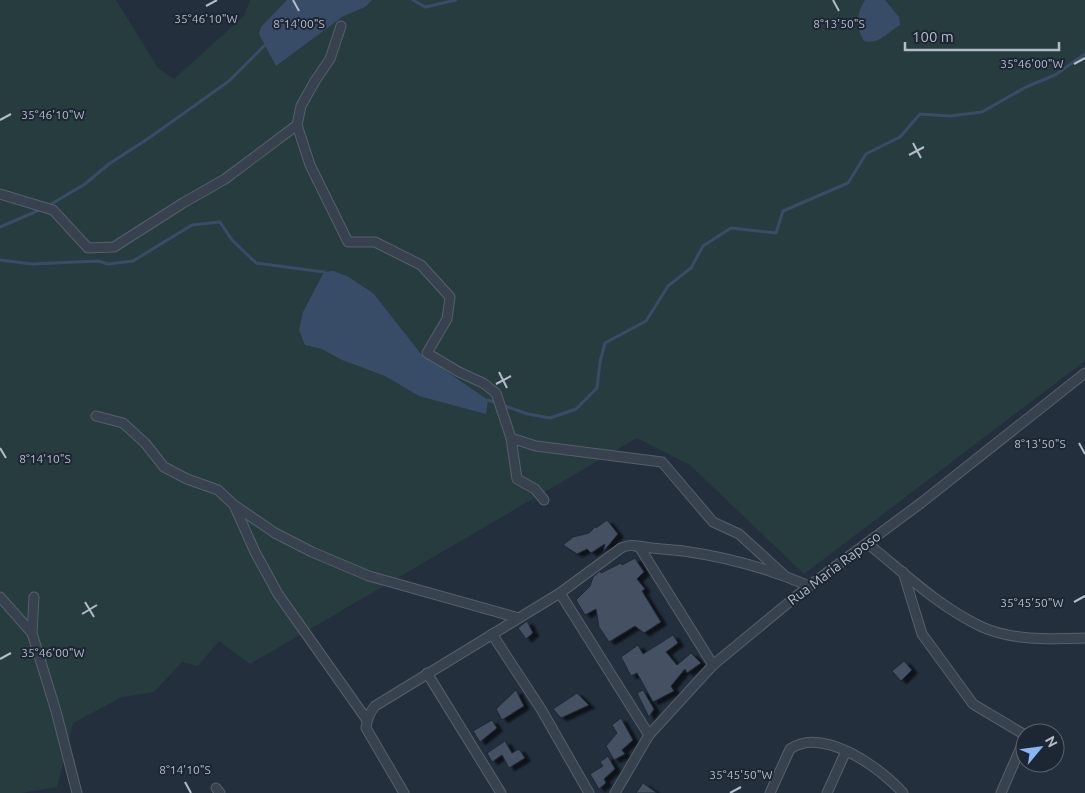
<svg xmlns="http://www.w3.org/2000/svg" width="1085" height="793" viewBox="0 0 1085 793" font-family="Ubuntu,sans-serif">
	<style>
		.green { fill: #263c3f }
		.water { fill: #394c67 }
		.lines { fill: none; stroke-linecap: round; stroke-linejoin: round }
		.stream { stroke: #394c67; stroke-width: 3 }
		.building { fill: #455162; stroke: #1f2835; filter: url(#shadow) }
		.street-casing { stroke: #565f6c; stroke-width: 11 }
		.street { stroke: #38414e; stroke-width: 9 }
		.ticks { fill: none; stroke: #b4bcc9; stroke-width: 2 }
		.labels { text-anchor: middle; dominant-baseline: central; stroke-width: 4; stroke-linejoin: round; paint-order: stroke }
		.street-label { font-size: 14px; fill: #b4bcc9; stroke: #1d2633 }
		.ticks-label { font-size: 12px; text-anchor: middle; fill: #b4bcc9; stroke: #1d2633; stroke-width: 4; stroke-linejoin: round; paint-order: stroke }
	</style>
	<defs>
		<filter id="shadow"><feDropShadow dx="5.5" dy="3" stdDeviation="1" flood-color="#0009"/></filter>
	</defs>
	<rect width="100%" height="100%" fill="#242f3e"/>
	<path class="green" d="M0,0h116l42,68 16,11 70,-63 6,-16h835v361l-281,213 -114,-109 -53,-27 -387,226 -31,-23 -21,25 -16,-4 -28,30 -32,5 -49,26 -16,64 -36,6h-21z"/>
	<g class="water">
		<path d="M287,0h85l-7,7 -23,10 -66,49 -17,-32 2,-7z"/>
		<path d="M865,0h20l14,17 1,8c-12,7 -21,20 -36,16 -9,-17 -8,-25 1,-41z"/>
		<path d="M333,271l14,5 26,17 48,61 67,46 -2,14 -67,-18 -34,-20 -43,-16 -20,-11 -17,-4 -6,-15 4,-18 21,-40z"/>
	</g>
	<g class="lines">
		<g class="stream">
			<path d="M413,0l12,7 31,-7"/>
			<path d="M48,206l37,-22 24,-20 40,-26 80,-57 36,-36"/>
			<path d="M0,227l42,-18"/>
			<path d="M0,260l32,4 66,-3 10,3 25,-3 59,-36 28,-3 12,18 24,23 68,9"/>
			<path d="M488,400l40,14 22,4 26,-9 21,-21 3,-26 5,-19 41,-22 22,-35 23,-18 12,-22 28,-18 45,5 7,-22 65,-28 18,-29 34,-17 20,-23 30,2 32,-4 44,-25 29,-12 30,-21"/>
		</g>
	</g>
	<g class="building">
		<path d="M607,520l11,14 -15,18 2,-8 -14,9 -4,-4 -10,5 -14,-9 10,-8 16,-4 7,-7v2z"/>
		<path d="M635,558l9,14 -7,7 8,10 -3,2 19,31 -17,11 -9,-7 -26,16 -10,-15 -3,-18 -11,6 -9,-15 14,-14 3,-9 7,-6 1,2 20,-10 1,2z"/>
		<path d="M527,621l6,12 -7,6 -8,-11z"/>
		<path d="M673,635l5,8 -12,9 11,13 14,-12 10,10 -14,10 -2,-4 -14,17 3,5 -21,11 -16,-29 -6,3 -10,-19 17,-12 5,9z"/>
		<path d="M904,661l8,9 -11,11 -9,-10z"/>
		<path d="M516,690l8,16 -22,14 -6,-11z"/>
		<path d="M643,690l11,19 -5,8 -12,-24z"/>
		<path d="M577,693l12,12 -28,13 -8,-9z"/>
		<path d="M621,718l12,22 -11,10 3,4 -11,6 -8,-14 11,-13 -5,-8z"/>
		<path d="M492,720l5,8 -17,14 -7,-11z"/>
		<path d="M505,741l7,12 7,-4 6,9 -16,10 -7,-13 -10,7 -5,-9z"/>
		<path d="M608,756l7,13 -11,10 2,4 -7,6 -9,-15 13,-8 -3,-4z"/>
		<path d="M643,783l14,10h-21z"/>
	</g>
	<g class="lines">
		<g class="street-casing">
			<g id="street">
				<path d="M341,26l-11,33 -15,22 -14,25 -4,19 13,40 38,77h27l46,23 29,32 -3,22 -20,34 32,19 24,11 13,10 15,45 25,8 126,16 51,60 26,12 45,41"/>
				<path d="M0,194l53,16 35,38 26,-1 69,-44 42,-24 72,-54"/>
				<path d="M96,416l27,7 22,20 19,24 23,12 31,11 16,15 41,28 37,19 57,24 150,42"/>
				<path d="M511,438l6,41 18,10 9,11"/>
				<path d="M234,505l21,47 23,42 89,126"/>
				<path d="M867,543c36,29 72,64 115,84 31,14 70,12 103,11"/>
				<path d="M638,546c15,3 30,3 45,5 43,6 87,18 126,35"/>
				<path d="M903,572l19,62 51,70 52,31"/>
				<path d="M560,593l89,142"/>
				<path d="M0,597l32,36"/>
				<path d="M34,597l-2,36 24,78 21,82"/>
				<path d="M492,634l49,75 48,84"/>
				<path d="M427,673l74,120"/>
				<path d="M216,788l4,5"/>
				<path d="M404,793l-38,-65c1,-9 3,-15 9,-22l185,-113 61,-45c8,-3 12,-4 19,0l73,117"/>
				<path d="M615,793l34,-58 64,-70 92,-76 116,-86 164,-130"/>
				<path d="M770,793l20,-44c33,-23 91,19 113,44"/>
				<path d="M827,793l19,-42"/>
				<path d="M1001,793l24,-55"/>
			</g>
		</g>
		<use href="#street" class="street"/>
	</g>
	<path class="ticks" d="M293,0l6,11M833,0l6,11M206,6l11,-6M1074,64l11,-6M0,120l11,-6M913,143l8,15M909,155l15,-8M499,372l8,16M496,384l15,-8M1079,443l6,11M0,448l6,10M85,602l9,15M1074,602l11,-6M82,614l15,-9M0,659l11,-6M185,782l6,11M730,793l11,-6"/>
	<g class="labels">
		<g class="street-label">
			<text transform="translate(834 568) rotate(-37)">Rua Maria Raposo</text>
		</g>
	</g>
	<g class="ticks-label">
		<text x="206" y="23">35°46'10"W</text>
		<text x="299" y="28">8°14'00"S</text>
		<text x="839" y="28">8°13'50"S</text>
		<text x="1032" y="68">35°46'00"W</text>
		<text x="53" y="119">35°46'10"W</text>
		<text x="1040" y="448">8°13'50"S</text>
		<text x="45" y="463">8°14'10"S</text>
		<text x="1032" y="607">35°45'50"W</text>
		<text x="53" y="657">35°46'00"W</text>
		<text x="185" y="774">8°14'10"S</text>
		<text x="741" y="779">35°45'50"W</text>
	</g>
	<g transform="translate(1040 748) rotate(61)"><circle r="24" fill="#1d2633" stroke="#59626f"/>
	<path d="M0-4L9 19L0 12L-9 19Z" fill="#8ab4f8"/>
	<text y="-8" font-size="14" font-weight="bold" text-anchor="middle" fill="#b4bcc9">N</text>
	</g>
	<path d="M905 42v8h154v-8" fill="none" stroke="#b4bcc9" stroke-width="2.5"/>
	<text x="912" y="42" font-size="15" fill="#b4bcc9" stroke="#1d2633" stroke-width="4" paint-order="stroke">100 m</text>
</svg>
